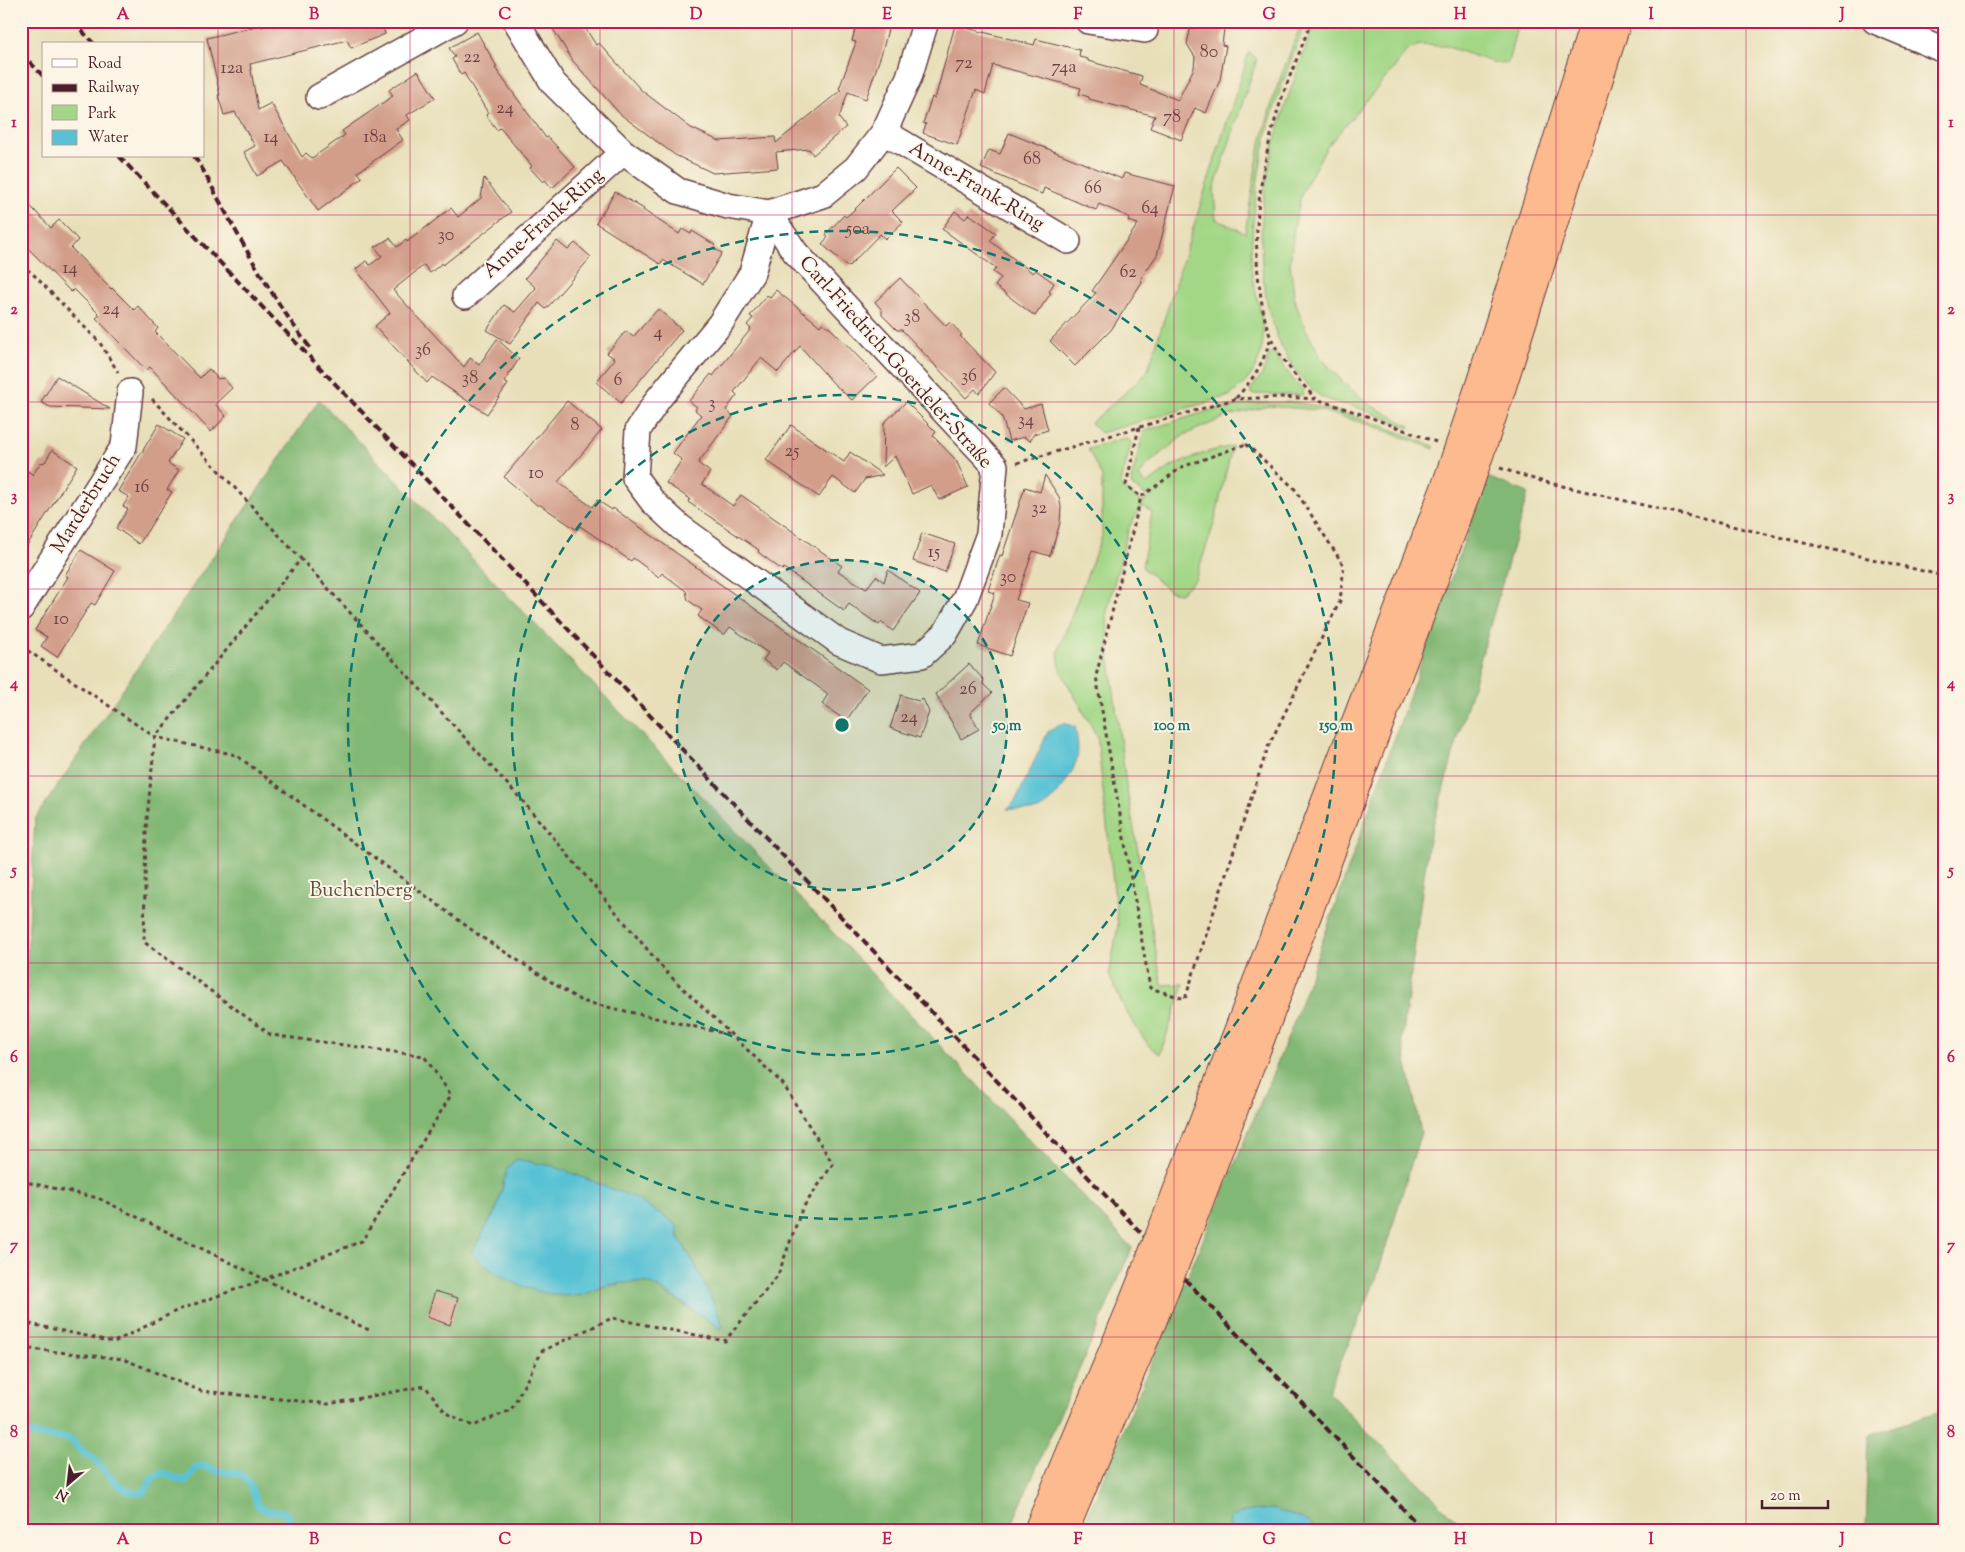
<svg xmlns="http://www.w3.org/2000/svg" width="1965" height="1552" viewBox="0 0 1965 1552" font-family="'Sorts Mill Goudy',serif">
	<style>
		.green { fill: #a3d787; stroke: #767b59 }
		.forest { fill: #82b874; stroke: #666c50; fill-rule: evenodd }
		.water { fill: #58c2d4; stroke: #517080 }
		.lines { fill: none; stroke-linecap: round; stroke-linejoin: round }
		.stream { stroke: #58c2d4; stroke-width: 7 }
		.building { fill: #d29e8a }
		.street-casing { stroke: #623c40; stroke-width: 28 }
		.highway-casing { stroke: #623c40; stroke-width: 30 }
		.path { stroke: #623c40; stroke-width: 3; stroke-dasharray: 4 4; stroke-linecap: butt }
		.street { stroke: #fff; stroke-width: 25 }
		.highway { stroke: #fcba8e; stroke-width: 28 }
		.rail { stroke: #4a1f2b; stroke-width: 4; stroke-dasharray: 8 4; stroke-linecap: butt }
		.highway-bridge-casing { stroke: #623c40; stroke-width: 30; stroke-linecap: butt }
		.highway-bridge { stroke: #fcba8e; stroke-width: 28 }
		.grid { fill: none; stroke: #c2185b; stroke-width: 1; stroke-opacity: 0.55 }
		.ring { fill: none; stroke: #0f766e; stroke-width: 2.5; stroke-dasharray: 9 6 }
		.labels { text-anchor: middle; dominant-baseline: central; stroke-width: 4; stroke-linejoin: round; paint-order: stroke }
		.number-label { font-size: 18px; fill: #6c3f43 }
		.street-label { font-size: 20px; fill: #4a1f2b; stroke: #fcf5e5 }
		.park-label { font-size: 20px; fill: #604d42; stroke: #fcf5e5 }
		.centre { fill: #0f766e; stroke: #fcf5e5; stroke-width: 2.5 }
		.ring-label { font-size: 15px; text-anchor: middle; font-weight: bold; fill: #0f766e; stroke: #fcf5e5; stroke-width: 4; stroke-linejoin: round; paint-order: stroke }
		.neatline { fill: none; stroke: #c2185b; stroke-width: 2 }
		.grid-label { font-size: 16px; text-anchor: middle; font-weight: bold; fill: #c2185b }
	</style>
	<rect width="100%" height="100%" fill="#fcf5e5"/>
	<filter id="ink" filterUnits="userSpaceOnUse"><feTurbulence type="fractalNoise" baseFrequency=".02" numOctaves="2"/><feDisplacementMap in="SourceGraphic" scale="10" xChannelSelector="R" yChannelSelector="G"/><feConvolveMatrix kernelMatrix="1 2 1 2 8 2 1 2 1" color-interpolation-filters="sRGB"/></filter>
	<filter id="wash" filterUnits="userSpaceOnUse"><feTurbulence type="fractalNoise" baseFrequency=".0096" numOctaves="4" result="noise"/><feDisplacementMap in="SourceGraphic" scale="20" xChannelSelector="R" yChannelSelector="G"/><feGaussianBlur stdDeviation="1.12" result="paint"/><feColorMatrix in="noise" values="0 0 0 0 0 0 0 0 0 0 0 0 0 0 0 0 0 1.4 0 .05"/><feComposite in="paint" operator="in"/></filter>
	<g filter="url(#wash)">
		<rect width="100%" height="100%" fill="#e8dfba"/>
		<g class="green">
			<path d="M1302,21h4c-12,32 -25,64 -35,97 -13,47 -19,95 -20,143 0,29 17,58 11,86 -4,23 -15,36 -33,49l-129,37 -9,-10 56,-50 102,-321 8,7 -43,130 2,30 29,14 14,-83 15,-55z"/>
			<path d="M1315,21l203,1 -10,41h-13l-50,-17 -26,-1 -13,6 -11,16 -69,81 -24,44 -8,36 -4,36 5,38 12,30 15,27 22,24 26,22 40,21 -1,2c-17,-7 -35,-15 -53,-21 -14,-4 -31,-5 -42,-16 -63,-57 -60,-171 -40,-247 11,-42 27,-82 41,-123z"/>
			<path d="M1274,352l17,25 12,14 -1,4 -51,-1v-5l11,-14 8,-22z"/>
			<path d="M1293,402c50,7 95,26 141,44v3l-64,-24 -51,-15 -50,-4 -41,10 -44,19 -36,29 -9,12 8,8 25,-18 35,-14 25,-6 -18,78 -19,56 -15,13 -11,-2 -27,-24 10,-55 -10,-6 -13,21 -22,84 1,35 18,139 36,200 22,-1 -24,70 -11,-8 -23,-34 -17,-37 9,-49 -21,-190 -37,-66 -2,-19 44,-115v-59l-14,-28 36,-11 4,1 3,4 -10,40 1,4 21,16 5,-6 -16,-11 -1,-5 13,-50 71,-22 39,-6z"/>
		</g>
		<g class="forest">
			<path d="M319,400l520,539 293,309 -123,283h-988v-469l14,-243zM497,1208l180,18 1,10 16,27 27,66 -71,-46 -20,-1 -25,4 -24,9 -110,-42z"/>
			<path d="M1487,477l41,16 -99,346 -27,202 19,91 -45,147 -48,113 139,139h-386l210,-501z"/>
			<path d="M1944,1411v120h-79l3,-96z"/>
		</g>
		<g class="water">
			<path d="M1063,723l12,4c2,10 4,22 2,31 -4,16 -22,43 -36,51 -8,4 -25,0 -34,0l9,-9 32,-68z"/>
			<path d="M516,1159l37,7 80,31 36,22 8,7 1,10 16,27 22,45 7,18 -2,3c-12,-8 -64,-45 -74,-46 -13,-2 -29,0 -41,3 -9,2 -17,8 -25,9 -37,5 -86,-16 -110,-42l26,-45 10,-39z"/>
			<path d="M1273,1509c13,5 36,8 43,22h-85l-2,-10c8,-12 31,-10 44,-12z"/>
		</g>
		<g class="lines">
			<path class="stream" d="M21,1437l8,-3 42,5c4,5 9,11 14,14 3,3 7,4 10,7 12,13 27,35 48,33l11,-17 9,-3 20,8 4,-1 10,-13 7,-1 13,5 23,3 9,8 9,24 11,5 16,1 4,6 -2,13"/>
		</g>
		<g id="blocks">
			<g class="building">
				<path d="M276,21h105l4,13 -34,14 -4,-8 -97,24 8,46 13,-7 31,54 4,-4 6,5 33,-23 -3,-4 51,-35 -4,-6 29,-19 17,27 -28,17 3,5 -14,9 7,11 -45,32 4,6 -44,33 -35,-50 -26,15 -13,-24 11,-6 -20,-34 -11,3 -6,-20h2l-13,-57 53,-13 1,2z"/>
				<path d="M548,21h33l15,24 3,-2 42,47 50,38 28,13 56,-4 1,6 65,-53 -2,-1 17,-47 -4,-1 5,-20h33l-7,28 -17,50 -18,-7 -9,26 7,9 -33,28 -4,-6 -33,3 2,16 -65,5 -38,-18 -55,-41 -47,-53z"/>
				<path d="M1197,21h28l-3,24 4,1 -6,34 -14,33 -11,-5 -14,32 -31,-12 5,-12 -66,-17v-2l-10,-3 2,-6 -88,-23 -8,29 -9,-4 -19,55 -34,-12 3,-9 -3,-1 9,-26 3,2 20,-74 79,20 2,-6 44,11 -1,7 9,2v2l54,15 -2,9 38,15 16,-32 1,-11 -8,-13 3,-14 6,-4z"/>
				<path d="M477,32l20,35 -2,1 51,70 2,-1 27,30 -23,21 -7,-8 -2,2 -13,-14 2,-2 -32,-38 -3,2 -11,-15 2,-2 -24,-40 -3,2 -9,-16 3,-2 -6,-9z"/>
				<path d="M1009,133l113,46 2,-6 51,13 -18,69 -16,23 1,4 -31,48 -36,36 -25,-25 46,-48 -4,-2 46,-67 -10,-3 1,-4 -30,-13 -3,6 -52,-22 -2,6 -61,-26 8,-18 11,4z"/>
				<path d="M896,168l20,20 -24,23 11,11 -18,17 -5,-5 -32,33 -26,-23 6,-7 -2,-3 18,-19 2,2 8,-7z"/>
				<path d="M484,178l27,34 -68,53 -1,-2 -12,10 -6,-8 -31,25 71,77 6,-9 9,7 18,-26 22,20 -15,23 4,2 -21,30 -55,-37 -5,6 -52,-57 15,-13 -34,-44 10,-8 4,4 12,-9 -7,-9 15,-9 7,9 9,-7 1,2 44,-34 7,9 23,-19z"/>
				<path d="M615,192l29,17 -1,1 36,24 3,-5 9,5 1,-3 23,14 -2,3 9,5 -19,31 -40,-24 -3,4 -64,-41z"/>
				<path d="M21,196l30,32 8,-8 10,10 9,10 -7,8 40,41 1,-1 22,22 4,-4 20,22 -3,4 45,46 9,-9 9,10 5,-1 9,10 -17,16 11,12 -15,16 -61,-65 -4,3 -50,-52 4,-3 -26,-26 -3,3 -50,-51z"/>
				<path d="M955,211l10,8 4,-5 27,19 -6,8 43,32 3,-3 18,13 -5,9 2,1 -16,23 -40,-30 6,-8 -8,-6 3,-4 -54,-39z"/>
				<path d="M557,241l11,9 7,-7 16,14 -45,52 -7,-6 -29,41 -23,-14 17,-25 11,7 21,-24 -11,-10z"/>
				<path d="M900,278l46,48 4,-4 12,13 -2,1 35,36 -16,22 -4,-5 -9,9 -64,-68h-5l-15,-15v-5l-7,-8z"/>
				<path d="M776,290l44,36 2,-3 8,5 47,48 -25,24 -18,-16 -34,-38 -22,26 -17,-14 -27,34 3,3 -11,15 7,6 -35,47 12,9 -8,12 31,22 8,-11 101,71 -4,5 28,18 10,-13 8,6 4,-12 32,23 -27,38 -12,-9 -2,3 -30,-21 -5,7 -60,-43 -2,2 -24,-18 1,-2 -71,-48 2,-3 -24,-16 16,-23 -9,-7 28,-38 -6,-5 2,-3 -8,-6 22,-27 2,2 38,-47 -4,-4 6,-7 -3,-2 17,-21 3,2z"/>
				<path d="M658,309l24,21 -61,73 -25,-21 19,-23 -8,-6 19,-22 7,6z"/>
				<path d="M57,376l53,33 -60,-2 -9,-5z"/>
				<path d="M1004,388l20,21 17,-5 7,26 -14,4 -4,7 -6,-4 -15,4 -7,-24 -13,-14z"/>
				<path d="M567,401l35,29 -44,52 34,25 5,-7 15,10 1,-2 255,181 -22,32 -24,-17 6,-10 -45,-32 -6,8 -14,-10 5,-7 -38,-26 -6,8 -26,-19 4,-6 -14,-10 -2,-9 -24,-18 -3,4 -26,-19 -2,3 -51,-35 -3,4 -38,-26 -1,2 -34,-29z"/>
				<path d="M906,402l30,30 -3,4 23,24 12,27 -29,13 -8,-15 -19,9 -17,-38 -12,11 1,-44z"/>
				<path d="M159,424l24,15 -15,24 11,7 -12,20 5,2 -33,52 -23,-16 12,-19 -5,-3 6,-9 -11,-6z"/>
				<path d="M791,425l53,37 6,-10 33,23 -18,4 -10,14 -22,-16 -14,20 -53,-37z"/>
				<path d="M52,450l25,16 -56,89v-73l7,-11 5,4 7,-12 5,-1z"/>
				<path d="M1045,475l14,22 2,10 -1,16 -10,33 -17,-5 -17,49 12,3 -18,53 -32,-11 17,-52 -7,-2 12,-36 2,1 23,-69 15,5z"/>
				<path d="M922,533l33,11 -10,28 -32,-11z"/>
				<path d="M81,550l34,21 -20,34 -4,-2 -34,54 -16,-11 6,-9 -12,-7 33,-53 -3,-2z"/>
				<path d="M969,664l15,16 -1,4 9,9 -22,20 9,16 -18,10 -25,-45z"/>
				<path d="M901,695l17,6 5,-2 6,13 -9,26 -30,-10z"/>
				<path d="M435,1291l23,7 -8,27 -23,-8z"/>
			</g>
		</g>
	</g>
	<g filter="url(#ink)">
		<use href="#blocks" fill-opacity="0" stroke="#623c40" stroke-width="1"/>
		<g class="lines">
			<g class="street-casing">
				<g id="street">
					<path d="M516,21l37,62 70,69 55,39 50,15 41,7 54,-18 33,-27 28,-36 25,-55 17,-56"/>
					<path d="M1088,21l57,9"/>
					<path d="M1875,21l69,29"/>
					<path d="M319,97l136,-76"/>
					<path d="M884,132l184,109"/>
					<path d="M769,213l26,39 200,214 -6,68 -24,65 -20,35 -23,21 -41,5 -42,-18 -159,-115 -27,-25 -18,-24 3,-48 20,-31 62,-75 32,-51z"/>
					<path d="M465,296l158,-144"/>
					<path d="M21,608l103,-162 6,-54"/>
				</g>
			</g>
			<g class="highway-casing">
				<g id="highway">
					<path d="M1478,391l117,-370"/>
					<path d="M1498,399l119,-378"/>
					<path d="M1170,1210l277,-727"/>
					<path d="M1192,1220l275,-729"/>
					<path d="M1038,1531l93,-223"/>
					<path d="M1064,1531l89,-212"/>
				</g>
			</g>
			<g class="path">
				<path d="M1311,21c-10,30 -24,59 -33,89 -17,57 -27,121 -18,180 2,16 5,34 11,48 11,23 28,43 45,61"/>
				<path d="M21,264l14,12 65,67 18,29"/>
				<path d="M1236,398c19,-21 26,-33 35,-60"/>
				<path d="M152,399l149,160"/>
				<path d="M1139,427l-13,58 15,12"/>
				<path d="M1246,444l48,44 50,78 -4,35 -72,146 -83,252 -35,-11 -54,-312 45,-179 41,-30z"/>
				<path d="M1017,463l218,-64 46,-2 35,2 48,16 72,27"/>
				<path d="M1500,468l37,12 407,96"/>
				<path d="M21,646l134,91 81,18 244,181 101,65 150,34"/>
				<path d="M21,1181l77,17 271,132"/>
				<path d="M21,1322l93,20 64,-32 87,-31 97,-38 89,-146 -27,-39 -153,-21 -127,-93 2,-113 9,-92 146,-178 219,239 148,176 115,110 50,80 -31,45 -24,66 -53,66 -113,-23 -70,33 -31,59 -38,16 -27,-13 -21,-27 -96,18 -128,-13 -78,-32 -102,-11"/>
			</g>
			<use href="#street" class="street"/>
			<use href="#highway" class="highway"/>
			<g class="rail">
				<path d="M73,21l21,23"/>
				<path d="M21,53l23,24"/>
				<path d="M119,156l1305,1375"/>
				<path d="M194,156l9,14c33,62 65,123 108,179"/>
			</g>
			<g class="highway-bridge-casing">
				<g id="highway-bridge">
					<path d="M1447,483l31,-92"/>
					<path d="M1467,491l31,-92"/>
					<path d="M1131,1308l39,-98"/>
					<path d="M1153,1319l39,-99"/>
				</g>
			</g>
			<use href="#highway-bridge" class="highway-bridge"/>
		</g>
	</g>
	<path class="grid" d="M218,21v1510M410,21v1510M600,21v1510M792,21v1510M982,21v1510M1174,21v1510M1364,21v1510M1556,21v1510M1746,21v1510M21,215h1923M21,402h1923M21,589h1923M21,776h1923M21,963h1923M21,1150h1923M21,1337h1923"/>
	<circle cx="842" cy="725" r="165" fill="#0f766e" fill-opacity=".12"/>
	<g class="ring">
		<circle cx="842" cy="725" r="165"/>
		<circle cx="842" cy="725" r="330"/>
		<circle cx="842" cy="725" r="494"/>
	</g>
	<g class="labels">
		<g class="number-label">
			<text x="1209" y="53">80</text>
			<text x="472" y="58">22</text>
			<text x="964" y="64">72</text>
			<text x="1064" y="68">74a</text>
			<text x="232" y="69">12a</text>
			<text x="505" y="109">24</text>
			<text x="1172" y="118">78</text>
			<text x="271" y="138">14</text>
			<text x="375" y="138">18a</text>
			<text x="1032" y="160">68</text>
			<text x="1093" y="189">66</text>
			<text x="1150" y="209">64</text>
			<text x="858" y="230">50a</text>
			<text x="446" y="236">30</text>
			<text x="70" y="269">14</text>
			<text x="1128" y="273">62</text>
			<text x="111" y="310">24</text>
			<text x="912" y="318">38</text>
			<text x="658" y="333">4</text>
			<text x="423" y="351">36</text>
			<text x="969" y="377">36</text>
			<text x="470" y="379">38</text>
			<text x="618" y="381">6</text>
			<text x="712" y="404">3</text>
			<text x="1026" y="421">34</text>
			<text x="575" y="426">8</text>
			<text x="792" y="452">25</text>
			<text x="536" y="474">10</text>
			<text x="142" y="488">16</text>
			<text x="1039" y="509">32</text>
			<text x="934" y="553">15</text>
			<text x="1008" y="578">30</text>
			<text x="61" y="620">10</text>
			<text x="968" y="690">26</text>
			<text x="909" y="718">24</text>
		</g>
		<g class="street-label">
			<text transform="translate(976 187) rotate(31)">Anne-Frank-Ring</text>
			<text transform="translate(544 224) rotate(-42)">Anne-Frank-Ring</text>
			<text transform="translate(895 363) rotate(48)">Carl-Friedrich-Goerdeler-Straße</text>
			<text transform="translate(87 504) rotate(-58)">Marderbruch</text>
		</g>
		<g class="park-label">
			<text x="361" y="891">Buchenberg</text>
		</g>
	</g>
	<circle cx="842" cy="725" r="8" class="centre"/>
	<g class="ring-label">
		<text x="1007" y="730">50 m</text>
		<text x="1172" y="730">100 m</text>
		<text x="1336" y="730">150 m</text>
	</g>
	<rect width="1965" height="1552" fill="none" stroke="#fcf5e5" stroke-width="55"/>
	<rect x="42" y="42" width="162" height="115" fill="#fcf5e5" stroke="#b59f9b"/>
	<rect x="52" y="59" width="25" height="8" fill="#ffffff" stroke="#b59f9b"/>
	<text x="88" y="68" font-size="15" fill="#4a1f2b">Road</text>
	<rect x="52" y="84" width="25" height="8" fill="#4a1f2b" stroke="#b59f9b"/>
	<text x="88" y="92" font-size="15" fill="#4a1f2b">Railway</text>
	<rect x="52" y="105" width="25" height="15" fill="#a3d787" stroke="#b59f9b"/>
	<text x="88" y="118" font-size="15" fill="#4a1f2b">Park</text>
	<rect x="52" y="130" width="25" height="15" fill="#58c2d4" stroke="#b59f9b"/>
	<text x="88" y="142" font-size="15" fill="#4a1f2b">Water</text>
	<g transform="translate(68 1484) rotate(208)" stroke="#fcf5e5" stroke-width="4" paint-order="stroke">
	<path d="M0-4L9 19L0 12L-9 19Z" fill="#4a1f2b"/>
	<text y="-8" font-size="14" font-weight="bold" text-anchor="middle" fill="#4a1f2b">N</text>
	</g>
	<path d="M1762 1500v8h66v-8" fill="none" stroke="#4a1f2b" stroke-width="2.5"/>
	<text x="1770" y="1500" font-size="15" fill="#4a1f2b" stroke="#fcf5e5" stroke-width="4" paint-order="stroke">20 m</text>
	<rect x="28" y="28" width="1910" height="1496" class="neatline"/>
	<g class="grid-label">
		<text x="123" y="19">A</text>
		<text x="314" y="19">B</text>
		<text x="505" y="19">C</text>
		<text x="696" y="19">D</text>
		<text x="887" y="19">E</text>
		<text x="1078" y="19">F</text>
		<text x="1269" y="19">G</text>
		<text x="1460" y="19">H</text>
		<text x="1651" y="19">I</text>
		<text x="1842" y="19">J</text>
		<text x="14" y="127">1</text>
		<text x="1951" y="127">1</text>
		<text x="14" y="314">2</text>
		<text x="1951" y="314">2</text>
		<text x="14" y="501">3</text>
		<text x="1951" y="501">3</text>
		<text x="14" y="688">4</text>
		<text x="1951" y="688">4</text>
		<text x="14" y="875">5</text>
		<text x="1951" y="875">5</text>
		<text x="14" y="1062">6</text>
		<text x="1951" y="1062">6</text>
		<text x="14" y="1250">7</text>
		<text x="1951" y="1250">7</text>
		<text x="14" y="1437">8</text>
		<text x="1951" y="1437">8</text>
		<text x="123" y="1544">A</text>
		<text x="314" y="1544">B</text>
		<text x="505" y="1544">C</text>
		<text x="696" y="1544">D</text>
		<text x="887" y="1544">E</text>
		<text x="1078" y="1544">F</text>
		<text x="1269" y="1544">G</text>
		<text x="1460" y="1544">H</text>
		<text x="1651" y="1544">I</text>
		<text x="1842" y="1544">J</text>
	</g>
</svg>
